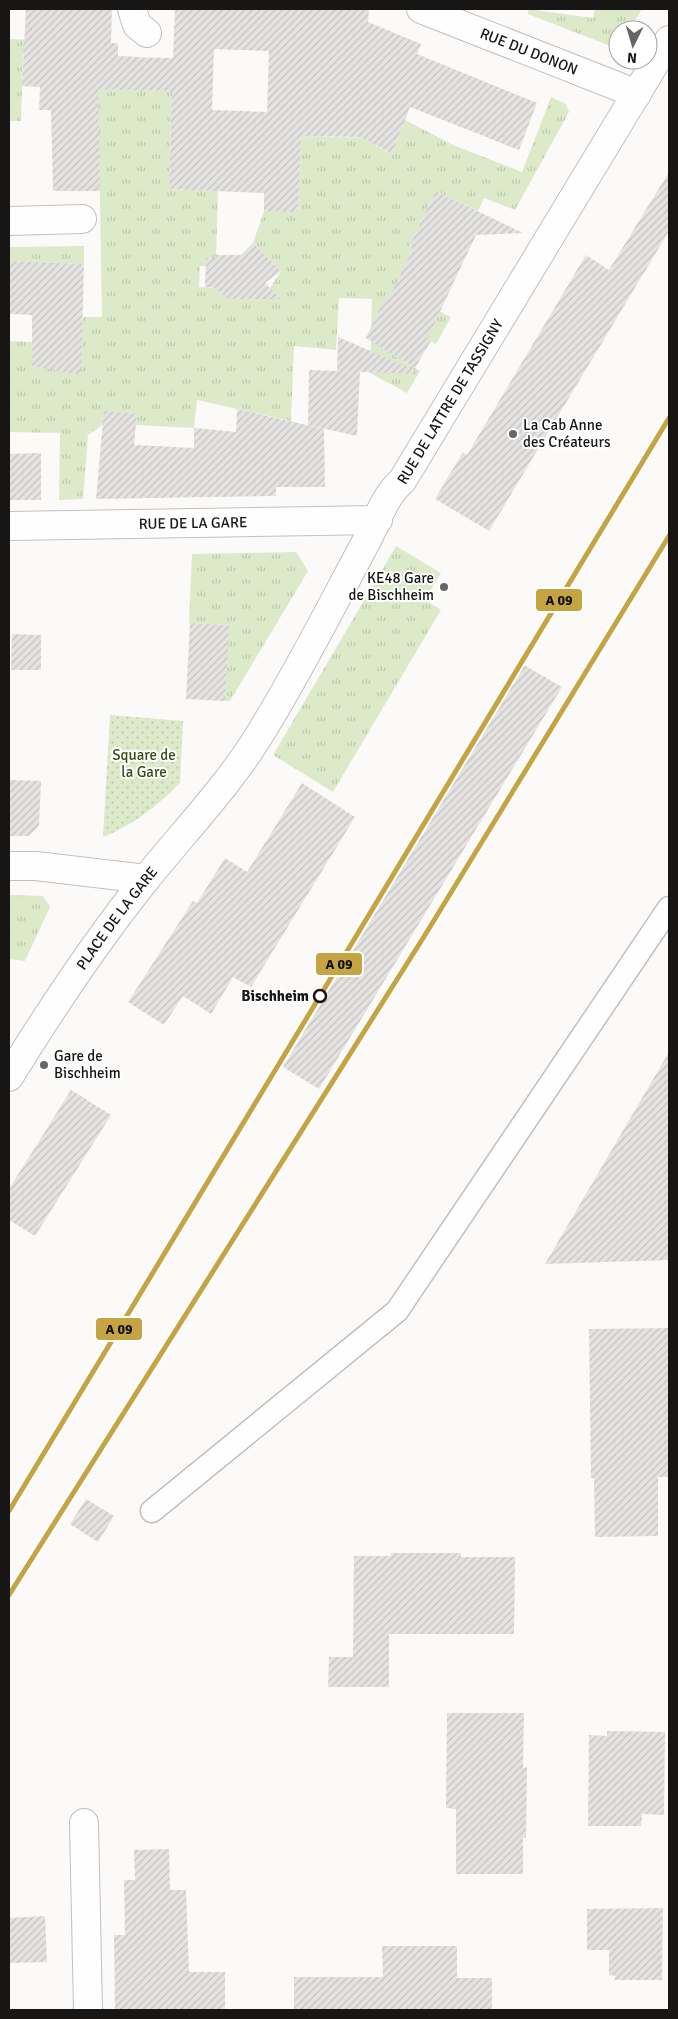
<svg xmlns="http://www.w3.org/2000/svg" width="678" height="2019" viewBox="0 0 678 2019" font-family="Signika,sans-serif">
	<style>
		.grass { fill: url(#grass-tufts) }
		.park { fill: url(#park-dots) }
		.building { fill: url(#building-hatch); fill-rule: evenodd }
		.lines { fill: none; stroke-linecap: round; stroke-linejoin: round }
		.lane-casing { stroke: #c1c0bf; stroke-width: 25 }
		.street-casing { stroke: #c1c0bf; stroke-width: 30 }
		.lane { stroke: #fffefe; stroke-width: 22 }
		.street { stroke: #fffefe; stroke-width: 28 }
		.rail-1-casing { stroke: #fff; stroke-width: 9 }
		.rail-1 { stroke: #c4a443; stroke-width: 5 }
		.poi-dot { fill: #676664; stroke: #fff; stroke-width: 2 }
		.stop-dot { fill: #fff; stroke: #171615; stroke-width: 2.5 }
		.labels { text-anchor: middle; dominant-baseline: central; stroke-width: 4; stroke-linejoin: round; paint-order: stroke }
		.street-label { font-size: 15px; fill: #171615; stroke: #fff }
		.poi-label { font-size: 15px; fill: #171615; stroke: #fff; text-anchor: start }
		.park-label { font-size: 15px; fill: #364c15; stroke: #fff }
		.stop-label { font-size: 15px; font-weight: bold; fill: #171615; stroke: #fff; text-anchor: end }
		.line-badge { stroke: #fff; stroke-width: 2 }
		.pale-badge-label { font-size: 14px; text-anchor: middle; font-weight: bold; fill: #111 }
	</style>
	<defs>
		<pattern id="grass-tufts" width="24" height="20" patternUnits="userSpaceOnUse" patternTransform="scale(1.25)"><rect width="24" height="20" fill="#dceaca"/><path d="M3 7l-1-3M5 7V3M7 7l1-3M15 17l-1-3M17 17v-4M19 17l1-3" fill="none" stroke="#bcc8ad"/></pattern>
		<pattern id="park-dots" width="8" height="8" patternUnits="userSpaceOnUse" patternTransform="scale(1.25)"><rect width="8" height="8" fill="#dceaca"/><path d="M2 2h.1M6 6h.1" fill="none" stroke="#bcc8ad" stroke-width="1.8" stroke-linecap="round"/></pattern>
		<pattern id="building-hatch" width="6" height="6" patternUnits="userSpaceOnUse" patternTransform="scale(1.25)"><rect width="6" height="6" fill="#e4e3e2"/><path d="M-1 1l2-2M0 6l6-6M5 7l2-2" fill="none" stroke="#c3c2c1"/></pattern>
	</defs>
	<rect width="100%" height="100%" fill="#fcfaf8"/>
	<g class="grass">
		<path d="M528,9l65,9 2,-9h47l-13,21h-11v19l-90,-35z"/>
		<path d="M9,39l32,1v14h-18l-2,67h-12z"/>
		<path d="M118,56l21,1v33l33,1 -3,98 49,2 -2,67 -10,8h-6l-1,21 16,1 12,11h32l11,-11 11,-17 -28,-28 11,-32h34l3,-75 76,2 -1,8 16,8 13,-34 48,25 69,27 29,-75 15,7 3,8 -54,98 -31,-12 -6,13 -42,-20 -27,56 14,6 -19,41 47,23 -15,27 -29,-16 -15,26 28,17 -13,22 -37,-20 2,-74 -33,-1 -3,52 -42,-4 -3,75 -94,-21 -3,28 -58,-3 1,-11 -17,-1 -32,22 -5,64 -24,1 1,-67 -51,-1v-91l23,1 44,-19h7v-6h19l-3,-172 -12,-57z"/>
		<path d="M84,246v18l-75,-3v-14z"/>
		<path d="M396,546l45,27 -16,27 16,10 -108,182 -60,-37z"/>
		<path d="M296,552l12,19 -78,130h-5l3,-76 -39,-2 3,-69z"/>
		<path d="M9,895l34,1 7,11 -25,54 -16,-2z"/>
	</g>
	<path class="park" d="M110,715l73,6 -3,62c-23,23 -47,42 -77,54z"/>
	<g class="building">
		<path d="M26,9h86l-1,34h7v14l55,1 2,-49h194l-1,13 53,22 -4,10 120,49 -18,47 -109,-43 -18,47 -31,-17 -60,-1 -3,76 -34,-1v-18l-95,-4 3,-98 -74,-2 2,102h-47l-2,-81h-12l1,-23 -18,-1zM214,49l55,2 -2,61 -55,-2z"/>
		<path d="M669,172v59l-180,300 -54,-32 28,-47 4,3 119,-200 23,15z"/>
		<path d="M436,191l87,42 -47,2 -49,104 4,2 -16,27 -49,-30 18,-38h4l25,-51 -4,-2z"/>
		<path d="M253,243l28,28 -16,12 16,16h-54l-12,-11 -10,-1 1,-29h10v-3h25z"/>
		<path d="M9,261l75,3 -3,111 -49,-9v-51l-23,-1z"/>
		<path d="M338,337l81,35 -1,2 -58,-2 -3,64 -49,-11 1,-55 28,1z"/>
		<path d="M237,409l87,20 1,58h-49v9l-180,3 8,-88 33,3 -3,31 60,3v-20l42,4z"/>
		<path d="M41,453v47h-32v-46z"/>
		<path d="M190,623l39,2 -4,76 -39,-2z"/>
		<path d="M12,634l29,1v35h-30z"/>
		<path d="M524,665l38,22 -243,402 -36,-22z"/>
		<path d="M9,780l32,1 -2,45 -10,10h-20z"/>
		<path d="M302,783l53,34 -104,170 -18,-10 -22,37 -28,-18 -19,29 -36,-23 65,-101 4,2 28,-45 22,14z"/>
		<path d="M669,1052v208l-124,4z"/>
		<path d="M71,1090l40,25 -76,121 -26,-16v-31z"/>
		<path d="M669,1328v149h-11v59l-63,1 -1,-59h-3l-2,-149z"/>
		<path d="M86,1499l28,17 -16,26 -28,-18z"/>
		<path d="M391,1553h70v4h54l-1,77h-125v53h-61l1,-30h24l1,-101h37z"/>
		<path d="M447,1713h77l-1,55 4,-1 -1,71 -3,-1v37h-67v-65l-10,-1z"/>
		<path d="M607,1731l58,1 -1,83 -22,-1 -1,12h-53l1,-91 18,1z"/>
		<path d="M169,1849l1,41h16l3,82h36v38h-110l-1,-75h11l-1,-55h11l-1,-30z"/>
		<path d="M663,1908l-1,72h-47v-4l-6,-1v-25h-22v-41z"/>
		<path d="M45,1916l2,46 -38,1v-45z"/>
		<path d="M382,1946h75v32h35v32h-198v-33h89z"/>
	</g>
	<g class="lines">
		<g class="lane-casing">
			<path id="lane" d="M152,1511l245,-200 272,-403"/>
		</g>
		<g class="street-casing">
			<g id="street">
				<path d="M132,9l5,16 10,8"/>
				<path id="s1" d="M421,9l216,85"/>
				<path d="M9,221l73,-2"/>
				<path id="s2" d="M9,526l369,-6"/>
				<path d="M9,866h27l110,13"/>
				<path id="s3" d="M9,1077c42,-68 87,-136 137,-198 41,-51 87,-98 120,-155 36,-59 67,-121 100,-182 11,-20 18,-46 36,-61l267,-441"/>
				<path d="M84,1823l4,187"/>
			</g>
		</g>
		<use href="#lane" class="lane"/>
		<use href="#street" class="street"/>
		<g class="rail-1-casing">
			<g id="rail-1">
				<path d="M9,1511l660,-1093"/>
				<path d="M9,1595l416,-660 244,-399"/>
			</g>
		</g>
		<use href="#rail-1" class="rail-1"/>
	</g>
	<g class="poi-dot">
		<circle cx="513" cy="434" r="5"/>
		<circle cx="444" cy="587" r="5"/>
		<circle cx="44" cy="1065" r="5"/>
	</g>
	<circle class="stop-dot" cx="320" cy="996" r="6"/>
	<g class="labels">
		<g class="street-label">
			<text stroke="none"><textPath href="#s1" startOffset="116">RUE DU DONON</textPath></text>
			<text stroke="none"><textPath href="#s3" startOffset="809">RUE DE LATTRE DE TASSIGNY</textPath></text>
			<text stroke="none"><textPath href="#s2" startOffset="184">RUE DE LA GARE</textPath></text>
			<text stroke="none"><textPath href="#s3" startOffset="192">PLACE DE LA GARE</textPath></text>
		</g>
		<g class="poi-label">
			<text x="523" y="425">La Cab Anne<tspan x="523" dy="17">des Créateurs</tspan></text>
			<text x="434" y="578" text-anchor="end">KE48 Gare<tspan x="434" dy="17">de Bischheim</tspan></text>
			<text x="54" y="1056">Gare de<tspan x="54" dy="17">Bischheim</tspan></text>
		</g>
		<g class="park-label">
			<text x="144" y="755">Square de<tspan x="144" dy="17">la Gare</tspan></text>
		</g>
		<g class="stop-label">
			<text x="309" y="996">Bischheim</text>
		</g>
	</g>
	<g class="line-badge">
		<rect x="535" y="588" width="48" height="24" rx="5" fill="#c4a443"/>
		<rect x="315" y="952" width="48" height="24" rx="5" fill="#c4a443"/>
		<rect x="95" y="1317" width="48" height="24" rx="5" fill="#c4a443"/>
	</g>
	<g class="pale-badge-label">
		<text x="559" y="605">A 09</text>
		<text x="339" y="969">A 09</text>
		<text x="119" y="1334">A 09</text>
	</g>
	<rect width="678" height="2019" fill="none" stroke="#171615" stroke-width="20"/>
	<g transform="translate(633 45) rotate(185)"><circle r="24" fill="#ffffff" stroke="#a2a2a1"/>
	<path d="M0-4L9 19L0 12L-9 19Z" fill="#676664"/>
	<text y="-8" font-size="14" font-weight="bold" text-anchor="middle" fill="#171615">N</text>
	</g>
</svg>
